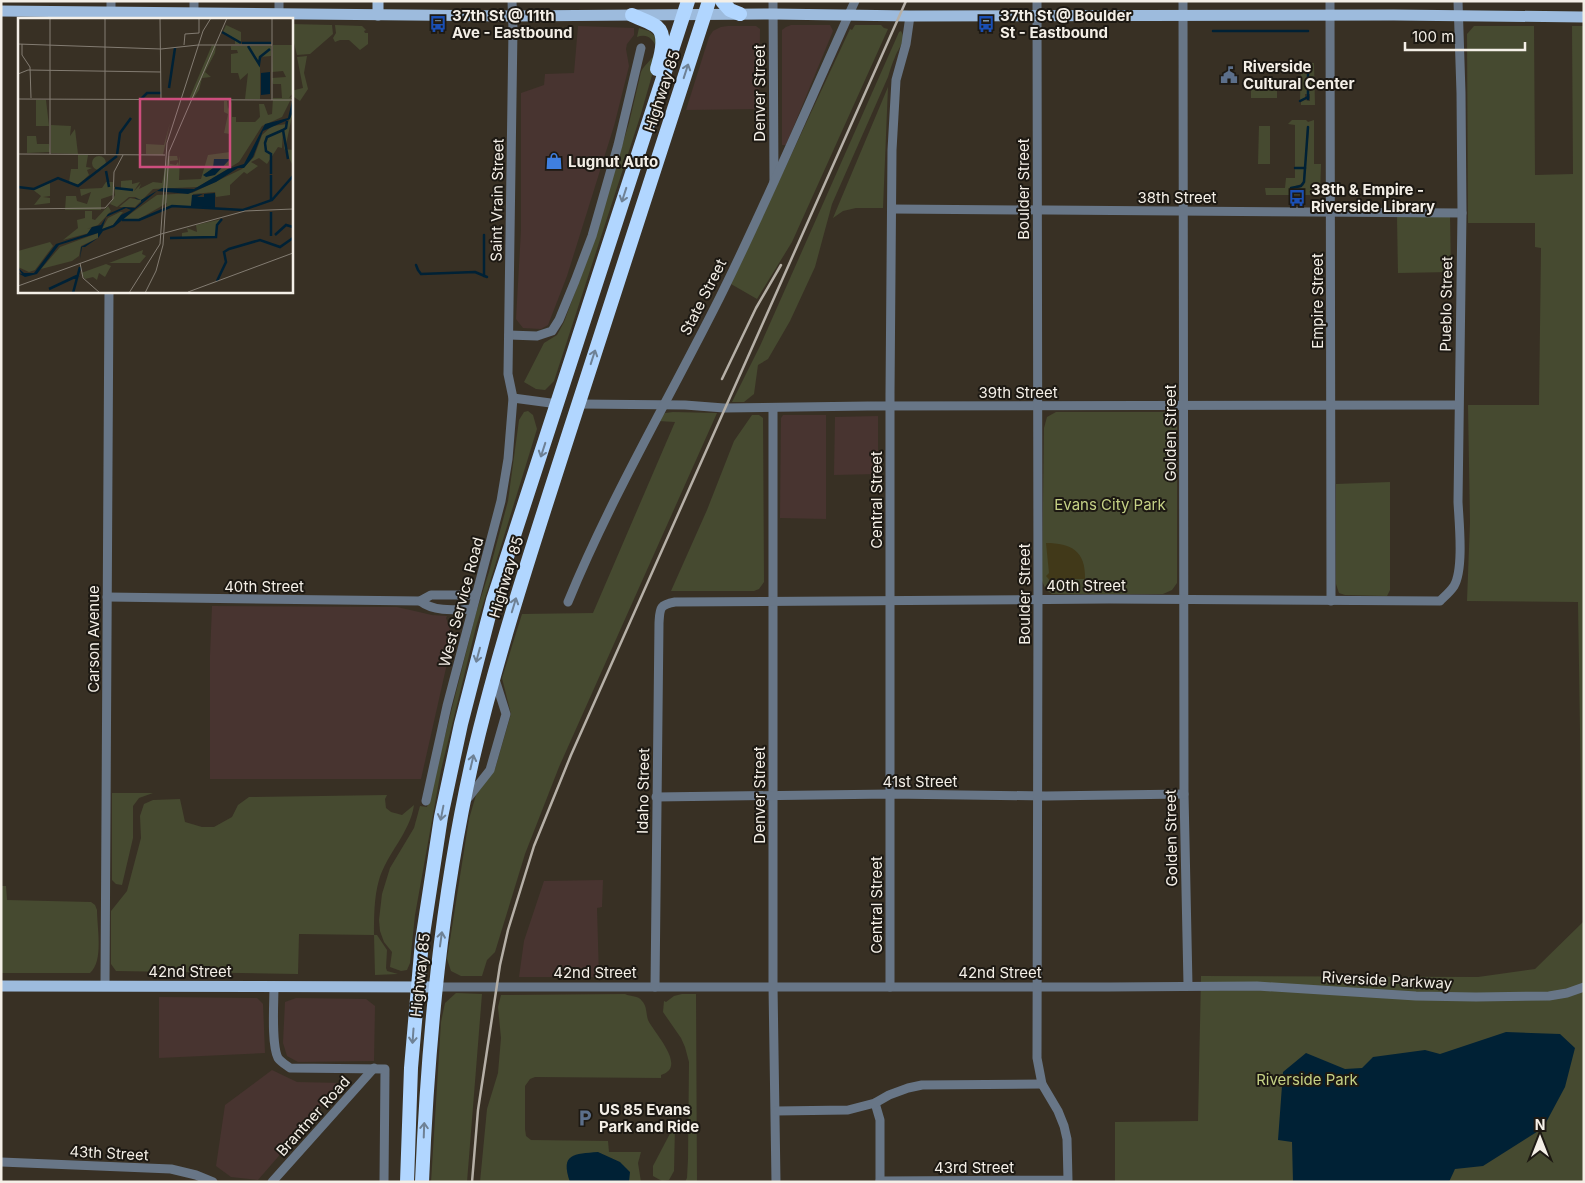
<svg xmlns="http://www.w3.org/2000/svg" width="1585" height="1183" viewBox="0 0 1585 1183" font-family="Inter,sans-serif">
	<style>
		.commercial { fill: #483430 }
		.green { fill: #464a30 }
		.sand { fill: #413919 }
		.water { fill: #002135 }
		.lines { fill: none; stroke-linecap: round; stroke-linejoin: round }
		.stream { stroke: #002135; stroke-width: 2.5 }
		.minor { stroke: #687687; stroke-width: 9 }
		.major { stroke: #9dbbdd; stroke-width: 11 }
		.highway { stroke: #b1d6ff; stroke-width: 14 }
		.rail { stroke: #b6b0a7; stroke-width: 2.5 }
		.oneway { stroke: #6e8195 }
		.labels { text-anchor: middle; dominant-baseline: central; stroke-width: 4; stroke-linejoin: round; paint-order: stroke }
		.poi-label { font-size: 15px; font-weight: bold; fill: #f4efe7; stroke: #1d1913; text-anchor: start }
		.street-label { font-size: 15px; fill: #f4efe7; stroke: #1d1913 }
		.park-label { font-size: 15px; fill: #c5d185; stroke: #1d1913 }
		.inset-river { fill: none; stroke: #002135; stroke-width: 2.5 }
		.inset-road { fill: none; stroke: #837c72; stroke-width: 1 }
		.view { fill: #ce4e7e; fill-opacity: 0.15; stroke: #ce4e7e; stroke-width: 2.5 }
		.inset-edge { fill: none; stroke: #f4efe7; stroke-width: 2.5 }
	</style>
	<rect width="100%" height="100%" fill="#383024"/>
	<g class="commercial">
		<path d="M791,25h39l3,6 -47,114h-4v-115l4,-3z"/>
		<path d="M578,26l56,2v7l-7,9 -1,5 3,17 -15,60 -47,150 -19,49 -7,4 -18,-1 -7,-9 5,-89v-137l23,-8 1,-11 29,-1z"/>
		<path d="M728,26h28l4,3 -1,80 -73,1 23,-73 4,-6 8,-4z"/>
		<path d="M783,415h43v104l-46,-1 1,-100z"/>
		<path d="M878,416v58l-44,1 1,-58z"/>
		<path d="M212,606l185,1 35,8 15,1 -1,2 7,19 -32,142h-211v-124z"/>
		<path d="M603,880l-1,27 -5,1 2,69h-80l5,-36 20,-60z"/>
		<path d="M159,997l98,1 6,6 2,49 -106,5z"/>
		<path d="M296,998l70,1 9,7 -1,55 -76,1 -11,-6 -4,-13 2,-41z"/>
		<path d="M272,1070l25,12 45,1 -84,97 -27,-3 -15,-11 9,-61z"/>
	</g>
	<g class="green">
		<path d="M291,24l41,1 1,9 -23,20 -13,1 -4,-16h-2z"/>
		<path d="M335,25l27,1 4,4 -2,1 1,2h3v11l-8,6 -11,-10h-9l-5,2 -2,-4 3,-5z"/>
		<path d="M855,25h26l3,3 4,1 -96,213 -35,57 -26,-15 119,-255 2,1z"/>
		<path d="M1474,26h60l1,149 38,-1 -1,-148h12v1156h-469v-60l83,-1 3,-145 277,1 57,-8 48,-47 -5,-320 -111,-1 3,-79 -2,-117h71l2,-157 -6,-1v-24h-67l-1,-189z"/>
		<path d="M639,28l10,3 8,7v20l-17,59 -86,264 -9,9 -9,-1 -12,-7 20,-39 13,-8 7,-13 25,-67 40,-132 12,-51c4,-10 23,-19 11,-32 -4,-5 -10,-5 -15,-3z"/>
		<path d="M901,31c6,10 -3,17 -6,26 -3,7 -5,13 -7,20l-56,127 -17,63 -25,54 -22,38 -10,6 -4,29 -10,8h-12l28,-56 139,-314z"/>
		<path d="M307,56l-3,17 4,16 -8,12 -9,-6v-4l12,-3 -6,-31z"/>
		<path d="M1307,63h7l1,42h-14v-3l4,-2 5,1v-7h-1l-1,-24 -1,24h-2v4l-5,2 1,-30 2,-5z"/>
		<rect x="1251" y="80" width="26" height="18"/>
		<path d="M888,87l-5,121h-27l-13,3 -10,7z"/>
		<path d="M1292,120h14l2,2 6,-2v44h7l-1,31h-54l-1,-7h20l1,-10h9v-9h9c-1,17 0,14 -14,19h9l5,-3 5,-57 -1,-2 -1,2 -2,39h-10v-42l-7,-1z"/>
		<path d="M1259,126h11v38h-12z"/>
		<path d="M1397,216h53l1,56 -53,1z"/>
		<path d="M528,411l5,4 4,14 -61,198 -35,143 -26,145 -5,48 -3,7 -6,1 -11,-4 2,-15 -8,-10 -4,-11 -1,-11 3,-26 8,-26 24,-40 6,-22 7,1 49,-194 13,-41 19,-71 11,-81 5,-8z"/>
		<path d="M673,412l44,1 -158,354 -34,87 -30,98 -8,8 -5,16h-21l-10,-5 -4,-12 22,-140 7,-24 19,-26 16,-55 -9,-36 20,-64 71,-1 82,-191 -17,-1 7,-8z"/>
		<path d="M1056,412h114l5,2 2,4v165l-5,7 -9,4h-111l-6,-4 -4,-9 2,-153 3,-11z"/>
		<path d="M752,415h7l4,3 1,164 -5,7 -5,2h-83l36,-81 27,-69z"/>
		<path d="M1390,482v108l-3,6 -42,-1 -6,-2 -3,-9v-100z"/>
		<path d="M112,793h41l-14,5 -6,8v32l-11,47 -6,-1 -4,-4z"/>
		<path d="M387,795l-2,4 1,9 5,4 11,3 12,-10c-4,28 -27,48 -35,75 -5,17 -5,37 -5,55h3l10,15 -1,18 1,3 11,3 -23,1 -1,-40 -75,-1 -1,40 -182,-3 -5,-7v-53l16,-20 14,-53 -1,-22 4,-12 9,-4 27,-1 5,23 17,5h12l18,-10 6,-12 11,-8z"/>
		<path d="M1,886h5l1,14 84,2 4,3 2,5c0,18 7,51 -7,63h-89z"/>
		<path d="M456,993l26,1 -15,188h-36l10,-160 4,-19z"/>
		<path d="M625,994c6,3 13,1 17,7 5,5 4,13 6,19 6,13 40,47 13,55v3l-126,-1 -5,2 -5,7v43l1,7 5,4 77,1 1,11h32l-3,11 3,19h-161l7,-73 11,-36 3,-35 -3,-31 3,-12z"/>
		<path d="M682,994h14l1,188h-12l2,-4 1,-19 1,-97 -4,-15 -4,-9 -18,-26 1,-11 2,1 8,-6z"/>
		<path d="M675,1124l-1,47 -5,9 -7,1 -9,-5v-10z"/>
	</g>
	<path class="sand" d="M1046,543c25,0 40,8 39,36h-29l-3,5 -7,-8 3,-3z"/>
	<g class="water">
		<path d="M1506,1032l54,2 15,14 -10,39 -22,41 -60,38 -28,3 -6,13h-156l-1,-40 -14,-2 5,-68 23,-19 39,16 17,-1 11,-11 52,-7 15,4z"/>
		<path d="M598,1152l22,10 10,10 -1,10h-59c-10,-29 4,-28 28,-30z"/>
	</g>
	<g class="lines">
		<g class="stream">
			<path d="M1213,31h95"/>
			<path d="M1308,99v-28"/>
			<path d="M1300,101l8,-4"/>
			<path d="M1295,168h10"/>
			<path d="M1291,188l10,-2 3,-4 4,-55"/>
			<path d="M484,235v41"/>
			<path d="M416,265l2,5 3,4 54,-2 12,5"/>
		</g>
		<g class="minor">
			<path d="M111,1v18"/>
			<path d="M194,1v12"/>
			<path d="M773,1l1,180"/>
			<path d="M1183,1l1,793 4,191"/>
			<path d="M1330,1l1,600"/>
			<path d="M279,13v-12"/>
			<path d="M892,209l570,4"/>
			<path d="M509,335l28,1 15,-5 7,-11 16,-39 17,-45 26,-91 23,-97"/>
			<path d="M513,398l45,6"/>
			<path d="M578,404l107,1 39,3 144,-2 590,-1"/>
			<path d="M773,408v578l3,196"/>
			<path d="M107,597l313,4 11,-6h44"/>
			<path d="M420,601c14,11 34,9 52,8"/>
			<path d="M568,602c43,-105 101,-203 152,-305 48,-97 90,-197 135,-296"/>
			<path d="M656,797l234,-3 156,2 138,-2"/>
			<path d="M468,798l22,-28 16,-56 -12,-38"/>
			<path d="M426,801l21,-95 54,-205 7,-42 5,-61 -5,-24 5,-345 -1,-28"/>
			<path d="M105,986l4,-695"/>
			<path d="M274,986c0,17 -3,58 4,72 3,4 8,7 12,10l95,1 -1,113"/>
			<path d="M435,987h674l148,-1 159,10 60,1 73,-1 18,-3 17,-6"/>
			<path d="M655,987l4,-364c1,-15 0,-18 16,-21l434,-3 331,2c5,-5 10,-9 14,-15 10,-17 5,-64 4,-84l4,-289 -1,-120 -3,-92"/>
			<path d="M890,987v-594l2,-243 4,-70 10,-36 4,-28"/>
			<path d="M875,1103l5,17v62"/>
			<path d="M776,1111l72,-1 27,-7 14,-8 19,-7 14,-3 120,-1"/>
			<path d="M1,1162l170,7 25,6 17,7"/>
			<path d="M880,1181l188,-1 -1,-41 -3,-13 -6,-15 -16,-27 -5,-26 1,-459 -1,-598"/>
			<path d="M272,1182l102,-114"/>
		</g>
		<g class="major">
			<path d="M378,1v14"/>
			<path d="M1,11l511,5 261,-2 137,2 484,-1 190,2"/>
			<path d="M1,986l434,1"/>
		</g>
		<g class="highway">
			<path d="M722,1l8,9 10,4"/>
			<path d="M632,15c8,4 19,7 25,12 11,9 3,31 0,42"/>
			<path d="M407,1182l4,-114 11,-127 19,-124 20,-93 32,-124 195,-599"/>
			<path d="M422,1182c6,-142 19,-281 50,-420 26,-112 62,-220 97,-329 46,-144 93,-288 140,-432"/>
		</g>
		<g class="rail">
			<path d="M722,379l34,-71 25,-43"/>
			<path d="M472,1182l6,-72 22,-145 8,-35 26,-84 37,-91 335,-754"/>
		</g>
	</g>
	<defs><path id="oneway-shaft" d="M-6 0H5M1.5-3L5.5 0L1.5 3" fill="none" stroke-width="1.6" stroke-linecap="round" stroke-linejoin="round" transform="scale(1.25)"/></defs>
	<g class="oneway">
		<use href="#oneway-shaft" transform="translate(686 71) rotate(-72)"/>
		<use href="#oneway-shaft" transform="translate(624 195) rotate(108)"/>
		<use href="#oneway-shaft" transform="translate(593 357) rotate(-72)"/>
		<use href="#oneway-shaft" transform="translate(543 450) rotate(108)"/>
		<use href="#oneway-shaft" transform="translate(514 605) rotate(-73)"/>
		<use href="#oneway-shaft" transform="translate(478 655) rotate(105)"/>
		<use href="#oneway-shaft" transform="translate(472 762) rotate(-77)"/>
		<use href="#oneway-shaft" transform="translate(442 813) rotate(101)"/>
		<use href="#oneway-shaft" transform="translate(441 939) rotate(-82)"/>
		<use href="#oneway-shaft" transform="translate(413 1036) rotate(94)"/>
		<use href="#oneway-shaft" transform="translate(424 1130) rotate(-88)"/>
	</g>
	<defs>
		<g id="bus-bare" transform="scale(1.35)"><path d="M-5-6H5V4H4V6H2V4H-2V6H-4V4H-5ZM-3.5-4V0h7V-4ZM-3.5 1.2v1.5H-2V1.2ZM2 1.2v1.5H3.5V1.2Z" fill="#1a4fb4" stroke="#1d1913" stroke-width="2.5" paint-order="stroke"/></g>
		<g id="civic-bare" transform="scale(1.35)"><path d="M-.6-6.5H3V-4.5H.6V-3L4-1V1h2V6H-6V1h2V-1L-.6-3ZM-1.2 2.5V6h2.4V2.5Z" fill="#5c6f8a" stroke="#1d1913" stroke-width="2.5" paint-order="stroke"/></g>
		<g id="shop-bare" transform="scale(1.35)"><path d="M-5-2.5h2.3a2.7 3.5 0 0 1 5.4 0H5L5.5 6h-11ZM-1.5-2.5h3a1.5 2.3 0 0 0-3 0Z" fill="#3f7fe0" stroke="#1d1913" stroke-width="2.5" paint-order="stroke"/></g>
		<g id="parking-bare" transform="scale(1.35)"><path d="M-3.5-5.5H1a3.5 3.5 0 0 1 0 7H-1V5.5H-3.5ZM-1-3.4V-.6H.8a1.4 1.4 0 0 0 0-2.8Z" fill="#5c6f8a" stroke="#1d1913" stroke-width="2.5" paint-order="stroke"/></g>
	</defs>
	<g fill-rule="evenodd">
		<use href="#bus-bare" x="438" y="24"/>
		<use href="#bus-bare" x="986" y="24"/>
		<use href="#civic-bare" x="1229" y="75"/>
		<use href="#shop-bare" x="554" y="161"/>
		<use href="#bus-bare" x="1297" y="198"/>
		<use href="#parking-bare" x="585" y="1118"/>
	</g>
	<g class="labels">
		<g class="poi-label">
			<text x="452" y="15">37th St @ 11th<tspan x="452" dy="17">Ave - Eastbound</tspan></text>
			<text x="1000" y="15">37th St @ Boulder<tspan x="1000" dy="17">St - Eastbound</tspan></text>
			<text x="1243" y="66">Riverside<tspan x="1243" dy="17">Cultural Center</tspan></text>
			<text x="568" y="161">Lugnut Auto</text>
			<text x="1311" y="189">38th &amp; Empire -<tspan x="1311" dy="17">Riverside Library</tspan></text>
			<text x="599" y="1109">US 85 Evans<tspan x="599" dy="17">Park and Ride</tspan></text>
		</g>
		<g class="street-label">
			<text transform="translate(662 91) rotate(-72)">Highway 85</text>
			<text transform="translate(759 93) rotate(-90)">Denver Street</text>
			<text transform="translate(1023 189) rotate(-90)">Boulder Street</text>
			<text x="1177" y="197">38th Street</text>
			<text transform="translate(497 200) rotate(-89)">Saint Vrain Street</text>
			<text transform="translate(703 297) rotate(-63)">State Street</text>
			<text transform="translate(1317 301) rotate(-90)">Empire Street</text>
			<text transform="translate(1446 304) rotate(-89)">Pueblo Street</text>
			<text x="1018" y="392">39th Street</text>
			<text transform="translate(1170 433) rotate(-90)">Golden Street</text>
			<text transform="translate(876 500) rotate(-90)">Central Street</text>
			<text transform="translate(506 577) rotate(-73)">Highway 85</text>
			<text x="1086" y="585">40th Street</text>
			<text x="264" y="586">40th Street</text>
			<text transform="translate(1024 594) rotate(-90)">Boulder Street</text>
			<text transform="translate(461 602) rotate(-75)">West Service Road</text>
			<text transform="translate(93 639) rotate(-90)">Carson Avenue</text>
			<text x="920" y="781">41st Street</text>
			<text transform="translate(643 791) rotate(-89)">Idaho Street</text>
			<text transform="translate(759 795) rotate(-90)">Denver Street</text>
			<text transform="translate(1171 838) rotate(-91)">Golden Street</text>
			<text transform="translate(876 905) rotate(-90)">Central Street</text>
			<text x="190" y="971">42nd Street</text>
			<text x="595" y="972">42nd Street</text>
			<text x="1000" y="972">42nd Street</text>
			<text transform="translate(420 975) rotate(-84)">Highway 85</text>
			<text transform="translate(1387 980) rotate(3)">Riverside Parkway</text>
			<text transform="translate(313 1116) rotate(-48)">Brantner Road</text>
			<text transform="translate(109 1153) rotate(3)">43th Street</text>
			<text x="974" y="1167">43rd Street</text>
		</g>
		<g class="park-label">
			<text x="1110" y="504">Evans City Park</text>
			<text x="1307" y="1079">Riverside Park</text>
		</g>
	</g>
	<g transform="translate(18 18)">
		<rect width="275" height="275" fill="#383024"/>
		<path d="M208,7l15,7v12h-6v-4l4,1 -16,-9zM194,27l4,1 -1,7 -10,19 6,5 -9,1 -3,12 -6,9h-4zM255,27h20v48l-4,5 3,-1 -10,20 -20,9 -23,36 -41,25 -45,2 -18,18h-16l11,-9 11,2 -6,-3h-6l-12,10 -7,-3 5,-9 -1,-8 7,1v-7l11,-1v4l8,-2 -6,9 7,-7 -2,5 14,-7 9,1 6,-27h9l1,4 -8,1v3l6,1 2,-3v5l2,-11 -1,24 22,-1 7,-24 22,-3v-18l-6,-1 4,-19 -4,-2v-11h3l1,8 4,-8v16h4v5h19l5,-5 -1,-13h5l4,11 4,-1 1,-16h9l-1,-14h-8l-1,-6 14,-1 -3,-6 -11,1zM213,28h40v10l-11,1v42h-15l3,-26 -8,7 -2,-7h-7v-19l7,-1 -1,-3h-6zM18,82h10l3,26h-13zM275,94l-8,37 8,1v16l-9,-18 -1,-16 -1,16 -4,-1 -11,17 -8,-6 -8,4 7,4 -11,8 -3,-2 -14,13v10l-14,2 -1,-5 -22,2 -2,13h-25l1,-4 -28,16h-16l34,-24 35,-2 50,-24 12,-12 8,-22 10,-9 15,-2zM152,105l-7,32 -17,-1v-10l18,1zM33,107l20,1 -1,10 5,-7 3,25 -27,-1zM9,118h9l1,8h12l1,8 -23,1zM60,137h10l-2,12 6,1 -5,2 2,5 -11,10 -9,-3 2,-13h7zM74 145a7 7 0 1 1 14 0a7 7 0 1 1-14 0ZM88,164h7v13l-12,4v11h-36l1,-14h10l1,5 10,3 4,-12 -10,4 -1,-7 22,-1zM32,165v13l-7,1 7,1v5l-16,2 7,-9 -9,-7zM90,188l3,5 -13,14 -11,4 4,-1 -2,5 -26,7 15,-12 -1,-8 8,-2v-7h7v8l3,1zM102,194h3l-10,13 -11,4 6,-11zM204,201l-6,7v10l-34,1v-4l6,-1 -1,-4 10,4 -1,-7zM80,215v5l-17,8 -2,10 -7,5 -31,8 19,-22zM32,224l3,4 -18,24 -6,2 -11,-5v-16zM125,232l-1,4 4,2 -6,7h-31zM88,246l5,2 -6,11 -6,-4 -2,7 -4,-3 -8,2 -4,-6z" fill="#464a30"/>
		<path d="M252,54v22l-9,1v-22zM275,79v14l-3,8 -27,12 -10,26 -9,11h-6l-22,14 -28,12 -31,-3 -43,36 -11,4 -5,7 -13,9h-3l-2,12 1,-12 17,-9v-5l-39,12 -22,29 -12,3 -7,-4 4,1 -4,-6 6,5h10l22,-29 31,-10 5,-7 9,-2 7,-11 16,-7 11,1 12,-11 -6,5v-2l-5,-1 -1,-1 6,2 21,-12 32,1 34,-20 16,-5 21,-40 23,-6zM108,190l5,2 -10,5 -8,10 -11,4 4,-12zM196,141h16l-15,16 -9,2 -3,-2 10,-7zM197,175v15l-24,-2 1,-11 11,-1 -6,3h7v-3z" fill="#002135" fill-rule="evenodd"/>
		<path class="inset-river" d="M204,14l19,11M224,25h29M230,28l11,18 1,-7 10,-8M151,70l6,-40M123,81l6,-6h14M269,103l-1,7 -3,2 5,29M99,137l3,-22 11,-15M88,153l3,16M253,156v-20l-5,-3 -1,-8 2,-6 16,-7M0,169l16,2 24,-11 20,8 39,-30M97,170l18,2M253,182v-25M104,202h17l33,-14 71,4 29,-10 21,-24M257,217l11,-10 7,2M253,218v-24M152,220l46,-1 1,-12 5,-6M199,263l9,-19 -2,-10 5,-3 31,-9 20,7 13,-9M31,271l30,-14M55,275l7,-26"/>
		<path class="inset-road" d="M32,0v136M87,0v137M142,0l1,82M0,26l143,5M4,26v11l8,12 1,31M166,27l1,-11 14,-1v-15M180,27h74M143,31l37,-4M0,56l10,-4 133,2M0,81l254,1v-82M254,82h21M0,136l147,1M0,191l87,-1 8,-9 1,-27 9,-17M62,245l3,15 17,15M0,268l143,-52 84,-23 48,-2M170,274l105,-39M111,275l31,-49 7,-101 36,-112 8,-13M127,275l11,-22 7,-26 6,-93 58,-134"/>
		<path class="view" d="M122,81h90v68h-90z"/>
		<rect width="275" height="275" class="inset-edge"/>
	</g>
	<rect width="1585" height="1183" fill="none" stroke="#f4efe7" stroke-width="5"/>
	<g transform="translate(1540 1138)" stroke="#1d1913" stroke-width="4" paint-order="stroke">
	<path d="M0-4L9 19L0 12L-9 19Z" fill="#f4efe7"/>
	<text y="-8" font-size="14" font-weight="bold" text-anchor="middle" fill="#f4efe7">N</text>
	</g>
	<path d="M1405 42v8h120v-8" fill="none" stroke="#f4efe7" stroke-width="2.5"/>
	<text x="1412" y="42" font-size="15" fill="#f4efe7" stroke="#1d1913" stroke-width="4" paint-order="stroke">100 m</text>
</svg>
